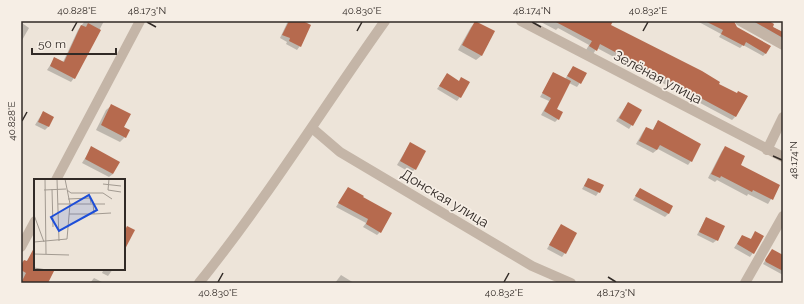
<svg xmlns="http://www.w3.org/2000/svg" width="804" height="304" viewBox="0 0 804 304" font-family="Raleway,sans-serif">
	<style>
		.shadow { fill: #0003 }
		.building { fill: #b66a4e }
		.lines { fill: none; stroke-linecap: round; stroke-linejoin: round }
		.minor { stroke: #c4b5a7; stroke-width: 10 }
		.ticks { fill: none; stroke: #312a26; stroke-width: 1.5 }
		.labels { text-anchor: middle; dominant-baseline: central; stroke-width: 3.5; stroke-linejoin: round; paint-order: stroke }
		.street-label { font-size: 14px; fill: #312a26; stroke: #f6eee5 }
		.inset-road { fill: none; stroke: #a29a91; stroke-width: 1 }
		.view { fill: #1d4ed8; fill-opacity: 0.15; stroke: #1d4ed8; stroke-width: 2 }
		.inset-edge { fill: none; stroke: #312a26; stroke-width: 2 }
		.neatline { fill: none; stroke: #312a26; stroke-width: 1.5 }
		.ticks-label { font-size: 10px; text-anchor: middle; fill: #312a26 }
	</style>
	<rect width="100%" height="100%" fill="#ede4d9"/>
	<g class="shadow">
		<path d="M85,21h19l-30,57 -3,4 -24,-12 8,-12 8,4 15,-32z"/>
		<path d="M288,21h13l-1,25 -3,4 -11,-6 1,-2 -7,-4z"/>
		<path d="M539,21h69l1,4 109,59 17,33 -3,3 -135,-72 -4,6 -7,-4 3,-5 -31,-17 -2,2z"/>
		<path d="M697,21h24l45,32 -3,3 -20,-11 -3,3 -21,-11 2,-3z"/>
		<path d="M745,21h18l20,12v8z"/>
		<path d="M476,22l18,10 -13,24 -5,4 -18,-10 13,-23z"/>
		<path d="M22,23l7,5 -8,14v-18z"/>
		<path d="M573,67l13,7 -9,13 -8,-4 -13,26 2,10 -3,3 -14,-7 8,-14 -9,-4 14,-24 11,6z"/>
		<path d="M447,75l13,22 -3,4 -20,-12z"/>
		<path d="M628,103l13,8 -12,18 -13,-8z"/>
		<path d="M111,106l12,21 2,10 -5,5 -24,-12 10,-20z"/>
		<path d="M43,112l5,15 -3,3 -10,-5z"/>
		<path d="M658,121l33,40 -3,4 -30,-16 -5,4 -17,-9 7,-12 3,-4 6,3z"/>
		<path d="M410,143l5,26 -4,4 -14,-8z"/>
		<path d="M92,147l21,27 -4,3 -27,-14z"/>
		<path d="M726,147l14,18 39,21 -11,18 -20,-10 -1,2 -30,-16 -2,2 -7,-4 14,-27z"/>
		<path d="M588,179l15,7 -7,10 -14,-7z"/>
		<path d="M348,188l32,44 -3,3 -14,-8 3,-4 -30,-16z"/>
		<path d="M640,189l32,17 -4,8 -3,3 -32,-17z"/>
		<path d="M706,218l11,22 -4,3 -16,-8z"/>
		<path d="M561,225l4,28 -3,4 -15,-8z"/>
		<path d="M756,232l-3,21 -3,4 -16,-9 8,-12 8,4z"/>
		<path d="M772,250l11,6v19l-20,-11z"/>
		<path d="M33,253l2,1v15h19l-7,14h-26l2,-5 -2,-1v-13l3,-3 2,1z"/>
		<path d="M104,269h9l-5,7 -6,-3z"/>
		<path d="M341,275l13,8h-19z"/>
		<path d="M94,278l10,5h-14z"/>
	</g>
	<g class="building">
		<path d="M289,21h14l8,4 -10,22 -12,-6 1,-3 -8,-3z"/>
		<path d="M475,21l20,10 -13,25 -20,-11z"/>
		<path d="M554,21h59l-2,4 91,46 18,11 -1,2 18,9 1,-2 10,5 -12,21 -136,-73 -3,7 -8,-5 3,-5z"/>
		<path d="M705,21h29l3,6 34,19 -5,8 -20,-12 -2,4 -23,-12 2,-4z"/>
		<path d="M753,21h16l5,3 -1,3 10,5v6z"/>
		<path d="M88,23l13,7 -26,49 -25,-13 4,-9 10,5 17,-37 5,2z"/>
		<path d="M573,66l14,7 -6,11 -14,-8z"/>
		<path d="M553,72l18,9 -14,28 6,3 -4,8 -15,-9 7,-13 -9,-5z"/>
		<path d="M447,73l12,8 2,-4 9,5 -9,16 -22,-12z"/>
		<path d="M628,102l14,8 -9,16 -14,-8z"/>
		<path d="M111,104l20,10 -7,13 6,3 -4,8 -25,-13z"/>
		<path d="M43,111l11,6 -5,10 -11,-5z"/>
		<path d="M658,120l43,24 -9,18 -32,-17 -3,5 -18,-9 7,-14 7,3z"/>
		<path d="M410,142l16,9 -10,19 -16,-9z"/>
		<path d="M91,146l29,16 -7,12 -28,-15z"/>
		<path d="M725,146l20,10 -4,9 39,20 -7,15 -20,-10 -1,2 -31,-16 -1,2 -9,-4z"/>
		<path d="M588,178l16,7 -4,8 -16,-7z"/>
		<path d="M348,187l16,9 -1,1 29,16 -11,20 -15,-9 2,-5 -30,-16z"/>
		<path d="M640,188l33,18 -4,8 -34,-18z"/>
		<path d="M706,217l19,9 -7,15 -19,-9z"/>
		<path d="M561,224l16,9 -11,21 -17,-9z"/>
		<path d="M127,226l8,4 -11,21v-19z"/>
		<path d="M755,231l9,5 -10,18 -17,-10 5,-9 9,4z"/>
		<path d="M35,246v23h20l-7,14h-27l5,-10 -5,-3v-5l3,-5 3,1z"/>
		<path d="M772,249l11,6v16l-17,-9 -1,-2z"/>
	</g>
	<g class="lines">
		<g class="minor">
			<path d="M521,21l262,136"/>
			<path d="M740,21l43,24"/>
			<path d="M312,128l28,24 192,114 39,17"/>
			<path d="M767,150l16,-33"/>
			<path d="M56,180l84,-159"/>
			<path d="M21,247l14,-26"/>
			<path d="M199,283c67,-83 124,-175 186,-262"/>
			<path d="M745,283l38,-67"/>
		</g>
	</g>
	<path class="ticks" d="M147,22l9,5M532,22l9,5M72,31l5,-9M357,31l5,-9M643,31l5,-9M22,121l5,-9M773,156l9,4M608,277l8,5M218,282l5,-9M504,282l5,-9"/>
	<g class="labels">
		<g class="street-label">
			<text transform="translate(658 77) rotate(28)">Зелёная улица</text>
			<text transform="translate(445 198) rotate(31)">Донская улица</text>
		</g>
	</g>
	<g transform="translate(34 179)">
		<rect width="91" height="91" fill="#ede4d9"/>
		<path class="inset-road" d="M11,0l1,75M23,0l2,62M31,0l5,25M75,0l-1,11 13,2M69,5l18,2M18,10l1,38M10,11l22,-1M33,11l4,3h32l9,6M34,20l22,-1 1,5M59,24l1,11 17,-1M24,25h47M35,35h25M0,36l10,27M0,49v14M0,63l33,-3 3,-35M0,75l35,1M0,89l13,2"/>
		<path class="view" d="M55,16l8,15 -38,21 -8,-14z"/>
		<rect width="91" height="91" class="inset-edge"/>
	</g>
	<rect width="804" height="304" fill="none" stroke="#f6eee5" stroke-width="44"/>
	<path d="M32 48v6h84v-6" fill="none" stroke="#312a26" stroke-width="2"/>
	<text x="38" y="48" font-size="12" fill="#312a26" stroke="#f6eee5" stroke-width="3" paint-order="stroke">50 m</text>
	<rect x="22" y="22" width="760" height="260" class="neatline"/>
	<g class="ticks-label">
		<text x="77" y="14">40.828°E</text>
		<text x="147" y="14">48.173°N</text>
		<text x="362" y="14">40.830°E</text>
		<text x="532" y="14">48.174°N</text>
		<text x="648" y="14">40.832°E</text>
		<text transform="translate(11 121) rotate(-90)" y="4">40.828°E</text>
		<text transform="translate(793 160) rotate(-90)" y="4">48.174°N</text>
		<text x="218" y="296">40.830°E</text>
		<text x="504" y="296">40.832°E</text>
		<text x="616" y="296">48.173°N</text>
	</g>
</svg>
